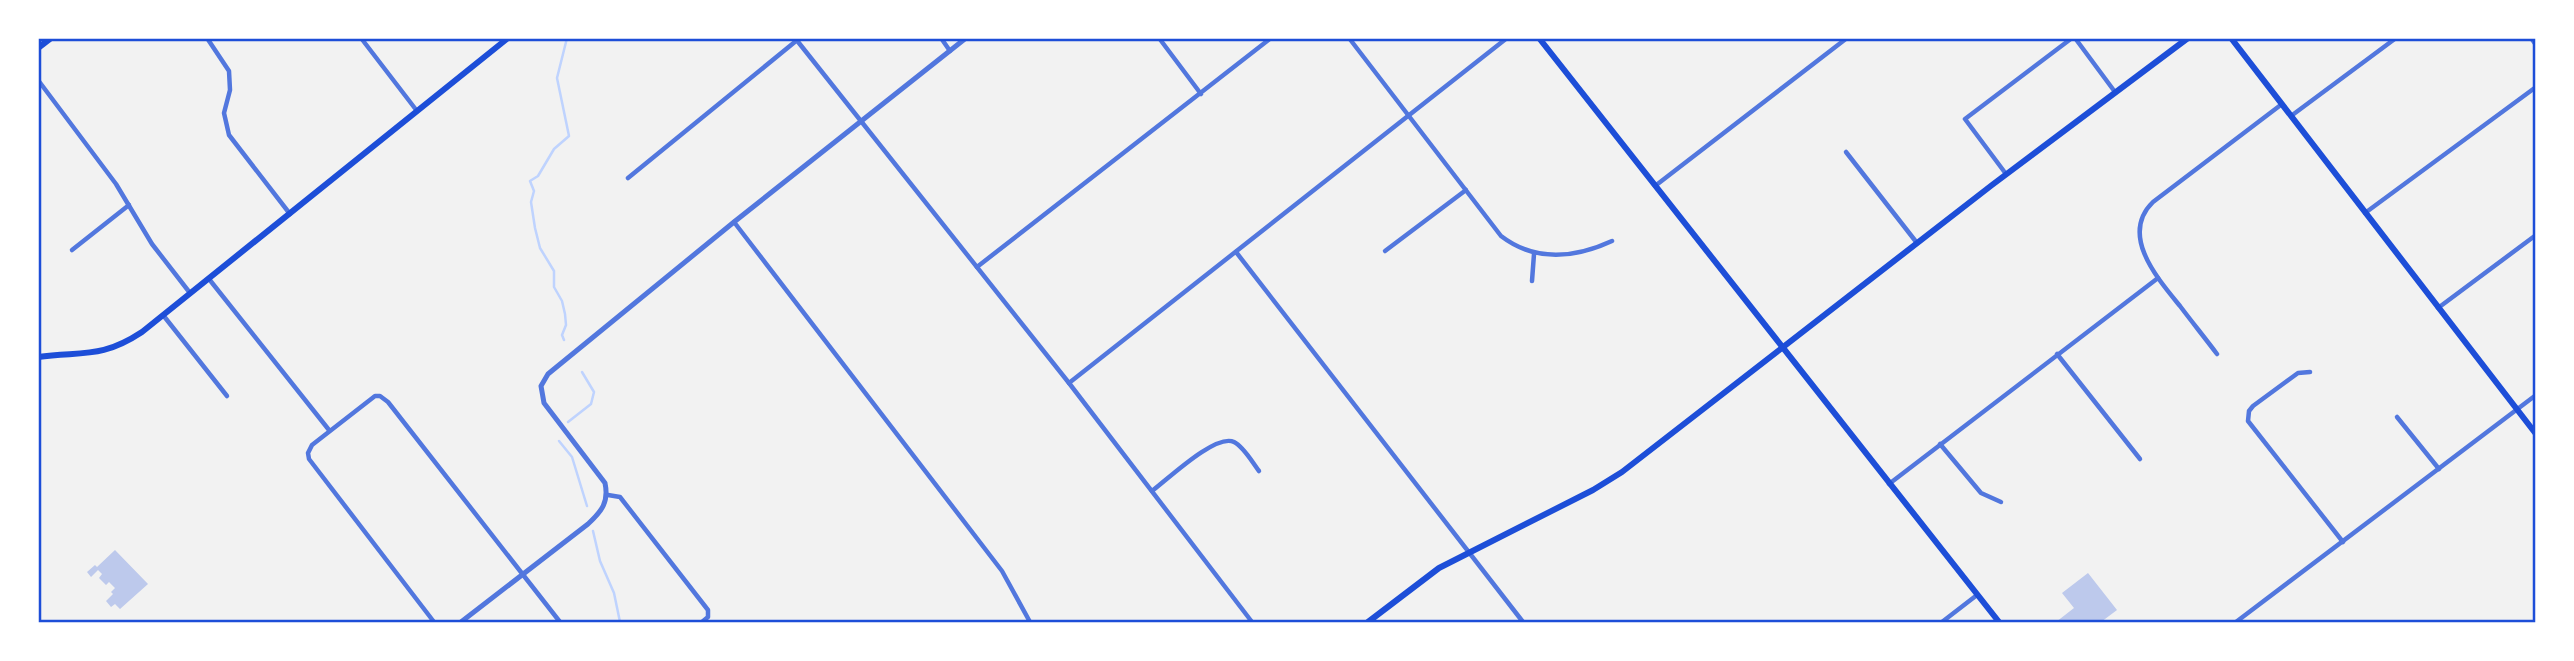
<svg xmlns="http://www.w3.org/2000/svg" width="2574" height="661" viewBox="0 0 2574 661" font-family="'PT Sans Narrow',sans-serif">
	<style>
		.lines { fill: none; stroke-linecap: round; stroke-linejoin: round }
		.stream { stroke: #bfd3fe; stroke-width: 2.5 }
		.building { fill: #bdc9ec }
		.minor { stroke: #5277de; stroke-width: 4.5 }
		.tertiary { stroke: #5277de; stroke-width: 5 }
		.secondary { stroke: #1d4ed8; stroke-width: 6 }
		.neatline { fill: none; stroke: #1d4ed8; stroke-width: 2.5 }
	</style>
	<rect width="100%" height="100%" fill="#f2f2f2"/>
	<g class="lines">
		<g class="stream">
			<path d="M564,340l-2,-5 4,-10 -1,-11 -3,-13 -8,-14v-16l-14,-23 -5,-20 -4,-26 3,-11 -4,-10 8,-5 16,-27 15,-13 -12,-58 10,-40"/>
			<path d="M568,422l23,-18 3,-12 -12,-20"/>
			<path d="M559,441l13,16 15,49"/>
			<path d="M593,531l7,30 14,32 6,29"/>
		</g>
	</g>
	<g class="building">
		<path d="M115,550l33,34 -28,25 -5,-5 -4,3 -5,-6 7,-7 -2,-2 4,-4 -6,-6 -3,3 -7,-7 3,-4 -4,-4 -7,7 -4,-5 8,-7 2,2z"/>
		<path d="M2088,573l29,37 -16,12h-45l18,-14 -12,-15z"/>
	</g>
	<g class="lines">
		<g class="minor">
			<path d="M207,38l22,33 1,19 -6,23 5,22 61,79"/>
			<path d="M361,38l56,73"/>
			<path d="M795,38l274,345 183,239"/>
			<path d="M941,38l9,13"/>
			<path d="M1159,38l42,56"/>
			<path d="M1349,38l152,198c34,26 74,22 111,5"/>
			<path d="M2075,38l40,54"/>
			<path d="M2531,38l5,7"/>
			<path d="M38,80l78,104 36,60 38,49"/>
			<path d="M2291,116l105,-78"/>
			<path d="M1846,152l71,91"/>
			<path d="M2006,174l-41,-55 107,-81"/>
			<path d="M628,178l168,-137"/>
			<path d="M1655,186l192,-148"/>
			<path d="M2365,213l171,-126"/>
			<path d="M734,222l268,349 28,51"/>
			<path d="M72,250l57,-45"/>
			<path d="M1385,251l81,-61"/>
			<path d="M1236,252l287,370"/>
			<path d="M977,267l294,-229"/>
			<path d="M209,279l120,151"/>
			<path d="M1532,281l2,-27"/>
			<path d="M2438,308l98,-73"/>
			<path d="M163,315l64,81"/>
			<path d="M2057,354l83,105"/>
			<path d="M2217,354c-12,-16 -25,-32 -37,-48 -22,-27 -61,-71 -27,-104l129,-98"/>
			<path d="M2310,372l-12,1 -45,33 -4,5 -1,10 95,121"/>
			<path d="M1069,383l438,-345"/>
			<path d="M2397,417l42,52"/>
			<path d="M1940,444l41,49 20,9"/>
			<path d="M1889,484l269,-206"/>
			<path d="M1152,491c16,-12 64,-58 82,-49 10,5 18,20 25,29"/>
			<path d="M608,495l12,2 88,113v7l-6,5"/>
			<path d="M434,622l-125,-163 -1,-6 4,-8 63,-49h5l8,6 172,220"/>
			<path d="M1942,622l35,-27"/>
			<path d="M2236,622l300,-227"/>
		</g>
		<path class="tertiary" d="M461,622l127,-98c14,-13 21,-22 17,-41l-61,-80 -3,-17 7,-12 186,-152 232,-184"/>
		<g class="secondary">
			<path d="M1539,38l460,584"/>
			<path d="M2231,38l305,396"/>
			<path d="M38,48l13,-10"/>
			<path d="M38,357c45,-6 63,2 104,-25l366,-294"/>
			<path d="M1368,622l71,-54 154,-78 29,-18 370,-287 196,-147"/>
		</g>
	</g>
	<rect width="2574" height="661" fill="none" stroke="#ffffff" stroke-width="80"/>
	<rect x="40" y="40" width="2494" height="581" class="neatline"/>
</svg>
